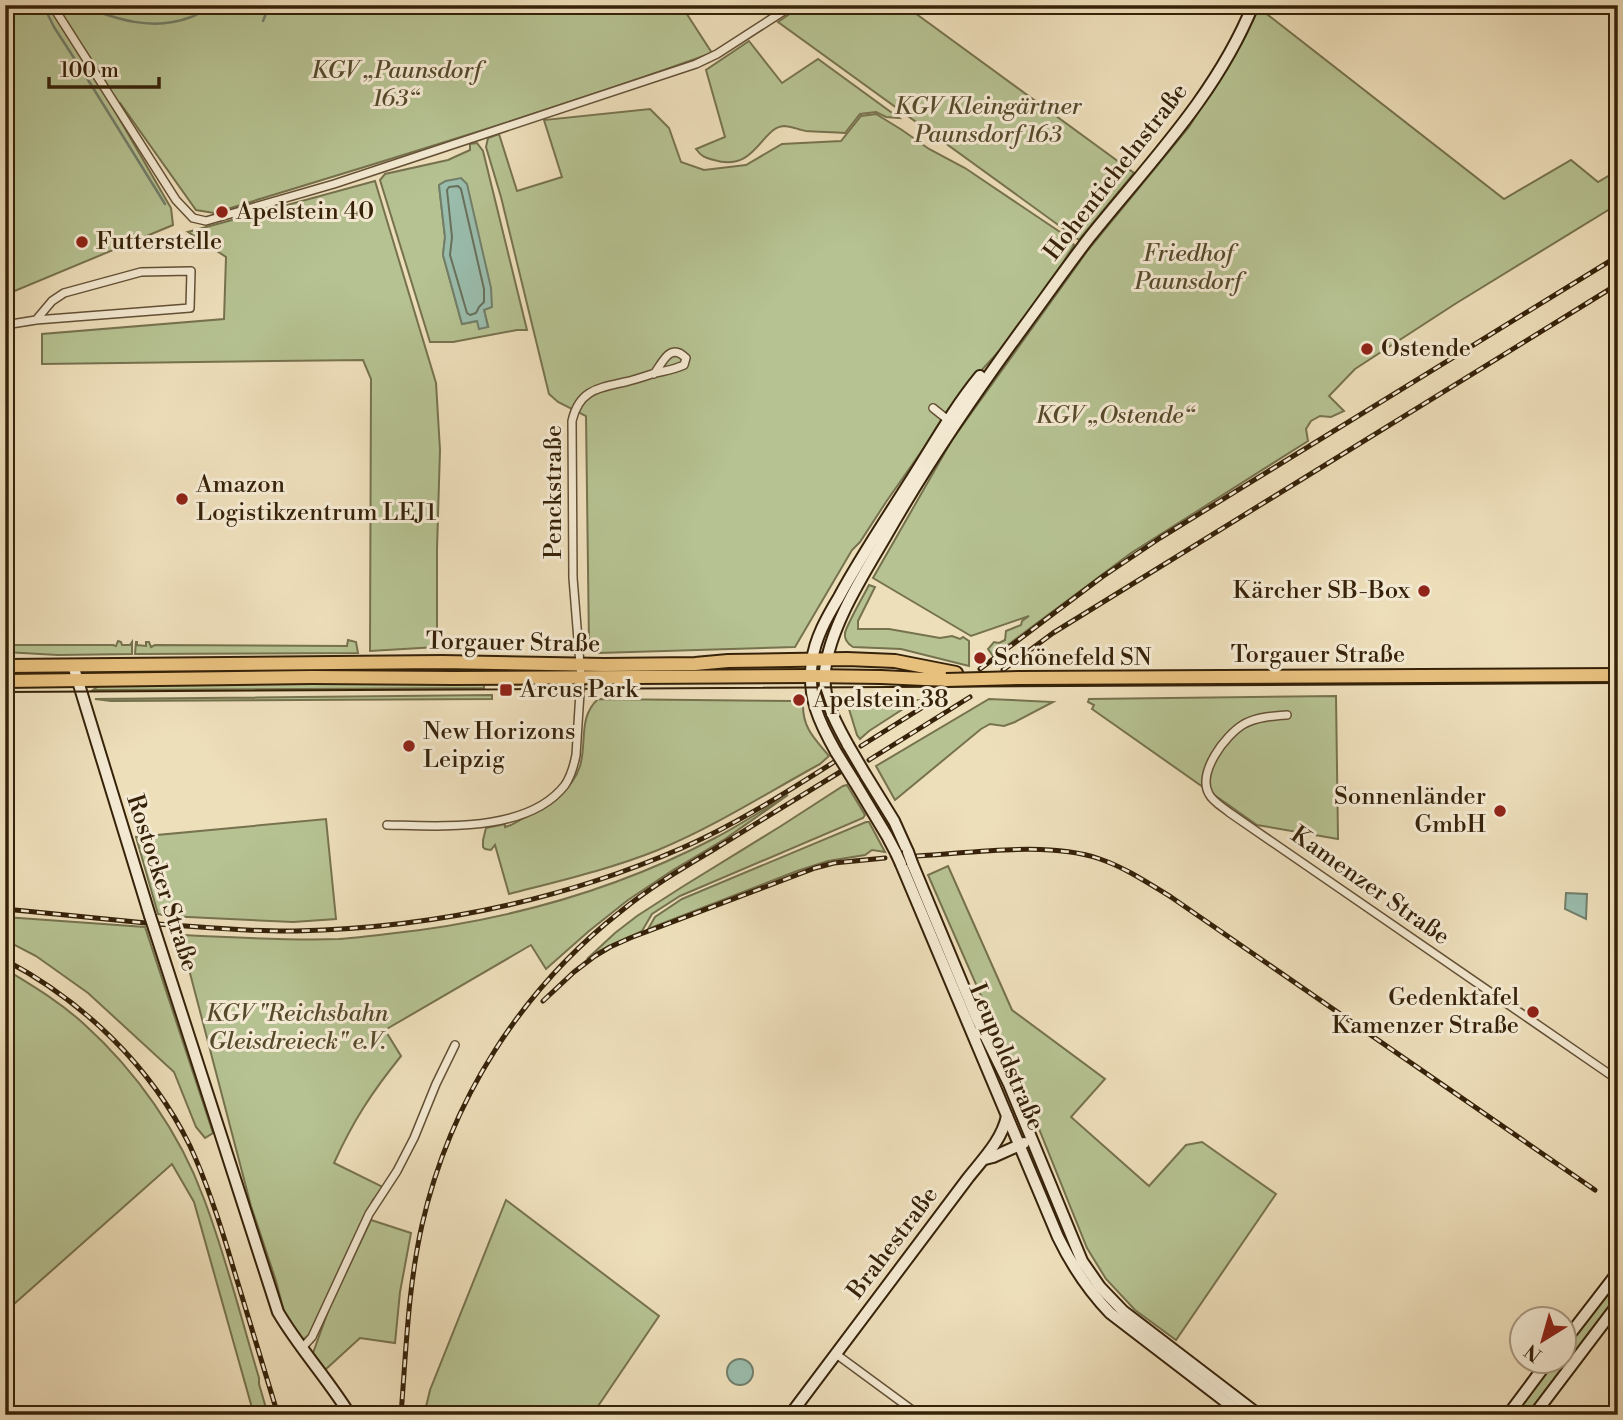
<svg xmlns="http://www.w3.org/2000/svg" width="1623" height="1420" viewBox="0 0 1623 1420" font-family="'Libre Bodoni',serif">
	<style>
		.green { fill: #b6c292; stroke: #76724e; stroke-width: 2; fill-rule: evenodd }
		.water { fill: #9abdad; stroke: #727f6b; stroke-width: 2 }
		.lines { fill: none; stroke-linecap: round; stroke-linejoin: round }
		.shore { stroke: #68705b; stroke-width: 2 }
		.stream { stroke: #727f6b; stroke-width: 2.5 }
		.street-casing { stroke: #645136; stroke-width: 10 }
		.secondary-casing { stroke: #362209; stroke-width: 14 }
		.primary-casing { stroke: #362209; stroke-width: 16 }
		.street { stroke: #f4ead3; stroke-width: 7 }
		.secondary { stroke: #f4ead3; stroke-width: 10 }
		.primary { stroke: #e7c07e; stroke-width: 12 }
		.tram { stroke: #362209; stroke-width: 2 }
		.rail-casing { stroke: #362209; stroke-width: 5 }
		.rail { stroke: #f4ead3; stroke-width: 2.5; stroke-dasharray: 8; stroke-linecap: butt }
		.secondary-bridge-casing { stroke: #362209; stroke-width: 14; stroke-linecap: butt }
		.primary-bridge-casing { stroke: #362209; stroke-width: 16; stroke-linecap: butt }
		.secondary-bridge { stroke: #f4ead3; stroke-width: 10 }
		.primary-bridge { stroke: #e7c07e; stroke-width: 12 }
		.poi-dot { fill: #8f2418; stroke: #f4ead3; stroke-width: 2.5 }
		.labels { text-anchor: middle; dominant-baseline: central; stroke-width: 6; stroke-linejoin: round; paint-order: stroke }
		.park-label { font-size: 24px; font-style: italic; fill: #564a2b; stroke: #f4ead3 }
		.street-label { font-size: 24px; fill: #362209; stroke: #f4ead3 }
		.poi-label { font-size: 24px; fill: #362209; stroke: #f4ead3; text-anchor: start }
	</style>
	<rect width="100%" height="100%" fill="#eedfbb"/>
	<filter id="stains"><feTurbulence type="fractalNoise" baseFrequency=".00286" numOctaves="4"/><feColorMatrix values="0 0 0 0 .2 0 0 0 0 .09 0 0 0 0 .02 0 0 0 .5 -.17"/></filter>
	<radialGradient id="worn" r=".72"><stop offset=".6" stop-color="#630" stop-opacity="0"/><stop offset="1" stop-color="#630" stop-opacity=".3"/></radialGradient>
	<g class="green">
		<path d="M5,5h676l31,48c-164,59 -331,109 -498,160l-18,-3 -76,-107h-2l-35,-47 88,152 2,17 -168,70z"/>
		<path d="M803,5h101l230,168 -55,67 -301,-218z"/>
		<path d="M1259,8l245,191 67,-39 27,22 17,-10 3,4v28l-163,100 -100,65 -26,27 15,15 -13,6 -11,-1 -9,5 -5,8 2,12 -177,112 -138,103 -5,-7 6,-7 5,1 6,-3 1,-9 15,-6 1,-4 7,-5 -58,20 -98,-58 79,-138 136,-190 101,-123 55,-88z"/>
		<path d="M749,41l33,42 36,-24 81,59 -13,-1 -10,-5 -16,2 -15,19c-13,-1 -26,-1 -39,-2 -7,-1 -15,-5 -22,-5 -23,1 -28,47 -70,34 -9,-2 -13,-4 -18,-11l29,-12 -19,-67z"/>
		<path d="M650,109l19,19 12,34 23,8 42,-5 36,-21 59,-3 20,-25 15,-2 26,16 27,19 36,19 98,66 11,11 -21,34 -52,70 -33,36 -82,117 -26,40 -8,8 -57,97 -197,6 -5,-2 -4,-7 -3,-228 -28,-14 -9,-8 -48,-197 -15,-50 2,-9 11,-4 18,57 45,-14 -18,-57z"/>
		<path d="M477,143l6,8 44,179h-10l-64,12h-23l-50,-162 5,-6 63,-14 22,-10v-6zM446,181l38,129 4,16 -11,-5 -15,3 -19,-69 2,-18 -6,-52z"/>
		<path d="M375,181l61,202 4,67 -3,99v98l-67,4 1,-272 -8,-19 -321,4v-30l182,-15 2,-62 -38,-25z"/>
		<path d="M869,585l6,2 -17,34v8h31l51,9 12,-2 8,3 3,-2 6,4v25l-68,-17 -48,-2c-5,-3 -9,-7 -8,-14 2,-9 19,-38 24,-48z"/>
		<path d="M348,640l8,2 2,11 -223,1 1,-12h1v3l9,1v-4h3l2,5 4,-2 192,1z"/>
		<path d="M118,641l3,1 1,3h8l2,-3v12l-74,1 -53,-3v-7h108l3,1z"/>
		<path d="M556,668v3l-465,3 71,-2 32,-3z"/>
		<path d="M107,684h377v4l-391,2 7,-5z"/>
		<path d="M492,695v4l-381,2 -16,-2z"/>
		<path d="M1336,696l2,143 -81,-14 -165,-116 2,-4 -6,-3 1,-3z"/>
		<path d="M598,699l197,2 8,5c0,23 13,34 26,50l-9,8c-53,29 -106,63 -162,86 -47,19 -99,31 -149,44l-14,-49 -4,5 -6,-1 -2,-2v-7l3,-12 19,-4v3l6,-2c24,-14 60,-29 69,-59 7,-23 -2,-49 18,-67z"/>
		<path d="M989,699l64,3 -38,20 -11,4 -14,-2 -9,5 -86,71 -19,-34z"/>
		<path d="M917,700l-48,31 -9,8 -3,-4 -8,-26 6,-7z"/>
		<path d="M847,785l18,30 -2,3 -183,78 -28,18 -10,17 -44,21 -11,7 28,-26 22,-17 45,-29 99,-61 62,-40z"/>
		<path d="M788,795l-63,44 -52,31 -45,30 -39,31 -43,38 -15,-24 -146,85 16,26c-29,36 -48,65 -67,107l49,24 -10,13 -63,134 -6,5 -3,-1 -17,-26 -8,-31 -25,-75 -71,-271c53,2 107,6 159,4 16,-1 32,-3 48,-5 113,-12 227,-43 328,-96 25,-13 49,-29 73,-43z"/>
		<path d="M326,819l10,100 -43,3 -126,-6 -9,-2 -22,-77z"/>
		<path d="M866,822h3l16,30 -13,-2 -7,5 -37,6 -31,10 -149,58 7,-12 27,-18z"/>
		<path d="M948,866l64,144 93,69 -34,38 78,69 37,-41 16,-3 74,52 -100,146 -41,-30 -29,-31 -19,-31 -54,-134 -105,-239z"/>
		<path d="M5,917l140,10 68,206 -8,5 -9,-11 -22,-55 -86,-79 -52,-37 -31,-16z"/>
		<path d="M5,969c28,17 55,33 79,55 52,47 96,109 120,175 22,58 37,119 55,179v6l9,31h-14l-60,-213 -22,-38 -167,148z"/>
		<path d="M506,1200l153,116 -67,99h-168l6,-25z"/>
		<path d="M371,1220l40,13 -11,59 -5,51 -35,-5 -35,32 -12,-17 17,-47z"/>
		<path d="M1618,1278v20l-89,117h-16l41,-54 10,-1v-12z"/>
	</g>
	<g class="water">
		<path d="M461,178l6,6 24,104 1,19 -8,3 4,17 -9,2 -2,-8 -15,3 -19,-69 2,-18 -6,-52 7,-4z"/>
		<path d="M1566,893l21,1 -1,25 -21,-10z"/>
		<circle cx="740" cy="1372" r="13"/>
	</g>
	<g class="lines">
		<path class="shore" d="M458,186l3,3 23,100v13l-5,5 -3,6 -6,2 -3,-2 -17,-58 2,-18 -5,-47 2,-3z"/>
		<g class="stream">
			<path d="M43,5l11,22 31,48 80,129"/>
			<path d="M79,5c37,14 73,27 112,12 7,-2 13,-8 19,-12"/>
			<path d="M263,21l2,-5v-11"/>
		</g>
		<g class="street-casing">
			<g id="street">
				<path d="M52,5l124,195 17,18 13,3 128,-37 362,-120 21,-10 76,-49"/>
				<path d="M5,325l31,-5 154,-12 1,-37 -50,1 -77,21 -12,8 -16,19"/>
				<path d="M933,408l15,12"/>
				<path d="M1287,715c-15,1 -30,2 -43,9 -19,11 -47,49 -35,70 4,8 14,13 21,19l388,267"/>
				<path d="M387,825c54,1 141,8 178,-40 6,-9 9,-20 11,-30l5,-78 -8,-99 -1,-157c7,-31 26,-33 53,-39 9,-2 18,-5 27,-8 11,-3 21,-4 32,-9l2,-7c-16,-16 -23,4 -32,16"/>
				<path d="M302,1348l10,-11 57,-123 28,-43 17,-33 22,-54 19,-39"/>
				<path d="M836,1354l83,61"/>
			</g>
		</g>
		<g class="secondary-casing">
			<g id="secondary">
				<path d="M73,665l77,251"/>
				<path d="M848,745c-13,-24 -26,-46 -23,-74 5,-45 39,-97 61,-135 41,-72 88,-141 137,-208 22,-30 43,-60 66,-90 60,-75 127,-142 164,-233"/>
				<path d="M836,752c-17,-30 -29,-55 -24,-91 3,-23 15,-44 27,-64 21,-39 46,-76 70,-114 23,-36 44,-74 71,-107"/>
				<path d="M865,774l29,47 14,31"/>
				<path d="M854,781l33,55 9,17"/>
				<path d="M912,863l65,156 32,65 73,177 18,26 23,24 136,104"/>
				<path d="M901,864l157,373c14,29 30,53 52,76l133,102"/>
				<path d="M154,928l124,384c21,36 50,67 72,103"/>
				<path d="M985,1159l8,-2 31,-14"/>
				<path d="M1564,1342l54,-70"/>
				<path d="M790,1415l178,-237c15,-19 34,-38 39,-62"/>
				<path d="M1508,1415l41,-55"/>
				<path d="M1534,1415l84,-111"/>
			</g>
		</g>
		<g class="primary-casing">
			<g id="primary">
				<path d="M5,666l437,-4 162,3 91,-1 33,-3 119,-2 48,2 61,12"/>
				<path d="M1019,678l599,-3"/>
				<path d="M5,681l307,-4 141,1 358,-2 70,1 65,3"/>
			</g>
		</g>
		<use href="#street" class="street"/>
		<use href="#secondary" class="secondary"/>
		<use href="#primary" class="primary"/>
		<path class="tram" d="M5,692l1613,-9"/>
		<g class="rail-casing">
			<g id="rail">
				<path d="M980,669l122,-92 58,-39 458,-282"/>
				<path d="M1003,670l50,-37 565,-349"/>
				<path d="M861,746l78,-49"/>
				<path d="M869,760l101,-63"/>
				<path d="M917,856c56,-3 130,-15 183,3 26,9 48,24 71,38l424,293"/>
				<path d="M5,909l141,14"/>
				<path d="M158,924c46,3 92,8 138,7 133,-3 264,-30 386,-83 53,-23 103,-55 152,-86"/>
				<path d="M5,960c78,41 146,106 185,186 18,39 31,80 43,121 15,49 30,98 45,148"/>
				<path d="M543,1001l31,-29 21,-16 15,-9 20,-9 185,-70 19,-5 51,-5"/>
				<path d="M401,1415c5,-63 7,-128 21,-190 28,-124 99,-235 198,-313 29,-24 61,-43 93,-62 42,-26 84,-52 127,-78"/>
			</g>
		</g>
		<use href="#rail" class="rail"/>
		<g class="secondary-bridge-casing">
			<g id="secondary-bridge">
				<path d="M848,745l17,29"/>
				<path d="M836,752l18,29"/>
				<path d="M908,852l4,11"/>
				<path d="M896,853l5,11"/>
				<path d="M150,916l4,12"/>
			</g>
		</g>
		<g class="primary-bridge-casing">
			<path id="primary-bridge" d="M946,680l73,-2"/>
		</g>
		<use href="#secondary-bridge" class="secondary-bridge"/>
		<use href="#primary-bridge" class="primary-bridge"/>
	</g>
	<g class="poi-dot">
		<circle cx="222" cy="212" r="7"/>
		<circle cx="82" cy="242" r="7"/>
		<circle cx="1367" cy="349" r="7"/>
		<circle cx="182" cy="499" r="7"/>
		<circle cx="1424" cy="591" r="7"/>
		<circle cx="980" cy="658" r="7"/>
		<rect x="499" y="683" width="14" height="14" rx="3.5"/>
		<circle cx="799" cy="700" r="7"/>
		<circle cx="409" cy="746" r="7"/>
		<circle cx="1500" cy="811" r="7"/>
		<circle cx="1533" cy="1012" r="7"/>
	</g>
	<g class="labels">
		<g class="park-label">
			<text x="396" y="71">KGV „Paunsdorf<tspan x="396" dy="28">163“</tspan></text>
			<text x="988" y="107">KGV Kleingärtner<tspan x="988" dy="28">Paunsdorf 163</tspan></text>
			<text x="1188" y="254">Friedhof<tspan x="1188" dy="28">Paunsdorf</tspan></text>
			<text x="1115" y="416">KGV „Ostende“</text>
			<text x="297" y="1014">KGV "Reichsbahn<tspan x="297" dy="28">Gleisdreieck" e.V.</tspan></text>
		</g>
		<g class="street-label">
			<text transform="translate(1116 172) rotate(-52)">Hohentichelnstraße</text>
			<text transform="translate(554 492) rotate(-90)">Penckstraße</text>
			<text transform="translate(513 643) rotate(1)">Torgauer Straße</text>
			<text x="1318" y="655">Torgauer Straße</text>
			<text transform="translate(162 883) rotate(72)">Rostocker Straße</text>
			<text transform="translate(1370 886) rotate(35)">Kamenzer Straße</text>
			<text transform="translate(1006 1057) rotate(67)">Leupoldstraße</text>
			<text transform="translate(893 1243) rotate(-53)">Brahestraße</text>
		</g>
		<g class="poi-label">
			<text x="236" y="212">Apelstein 40</text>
			<text x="96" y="242">Futterstelle</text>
			<text x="1381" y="349">Ostende</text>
			<text x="196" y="485">Amazon<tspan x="196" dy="28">Logistikzentrum LEJ1</tspan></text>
			<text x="1410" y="591" text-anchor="end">Kärcher SB-Box</text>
			<text x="994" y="658">Schönefeld SN</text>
			<text x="520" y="690">Arcus Park</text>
			<text x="813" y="700">Apelstein 38</text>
			<text x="423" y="732">New Horizons<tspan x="423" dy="28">Leipzig</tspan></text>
			<text x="1486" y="797" text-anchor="end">Sonnenländer<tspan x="1486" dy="28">GmbH</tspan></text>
			<text x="1519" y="998" text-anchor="end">Gedenktafel<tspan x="1519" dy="28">Kamenzer Straße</tspan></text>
		</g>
	</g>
	<rect width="1623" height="1420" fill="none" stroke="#eedfbb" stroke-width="28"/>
	<rect x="7" y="7" width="1609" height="1406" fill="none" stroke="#362209" stroke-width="3.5"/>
	<rect x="14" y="14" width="1595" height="1392" fill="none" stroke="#362209" stroke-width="2"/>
	<g transform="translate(1543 1340) rotate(217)"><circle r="33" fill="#f4ead3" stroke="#a89a82" stroke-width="2"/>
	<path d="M0-5L12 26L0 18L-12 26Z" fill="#8f2418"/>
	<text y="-10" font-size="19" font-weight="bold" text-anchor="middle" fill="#362209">N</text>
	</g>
	<path d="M49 77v10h110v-10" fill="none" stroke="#362209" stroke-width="3.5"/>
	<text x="60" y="77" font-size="21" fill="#362209" stroke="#f4ead3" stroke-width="5" paint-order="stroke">100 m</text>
	<rect width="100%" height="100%" filter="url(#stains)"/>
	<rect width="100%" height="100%" fill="url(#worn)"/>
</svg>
